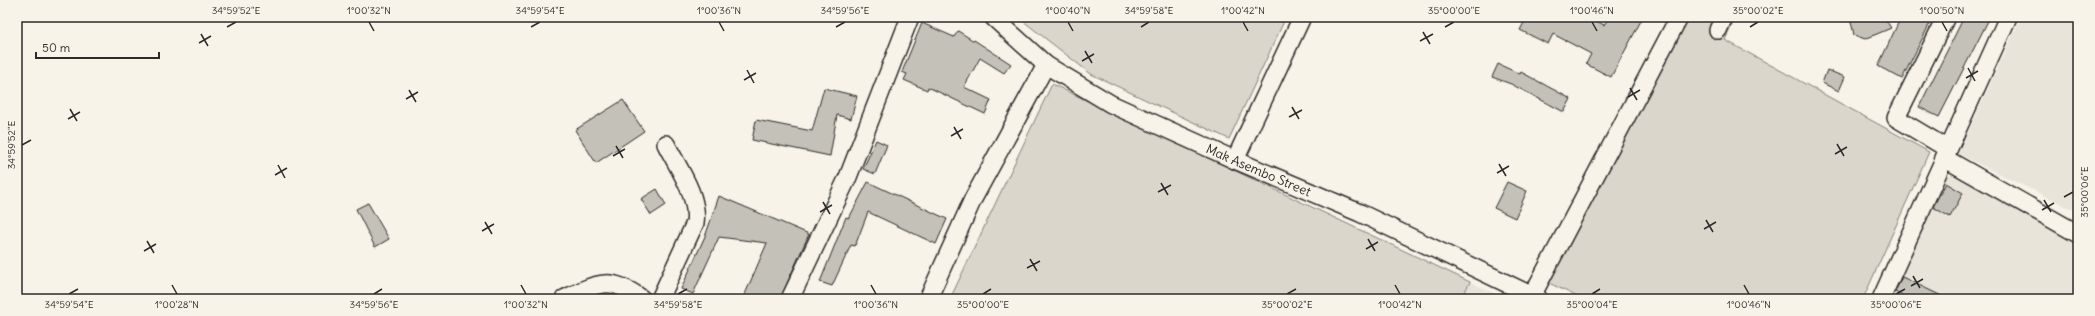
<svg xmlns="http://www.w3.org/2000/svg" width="2095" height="316" viewBox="0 0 2095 316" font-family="Delius,sans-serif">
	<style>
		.built { fill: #e8e4da }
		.green { fill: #dad6cc; stroke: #82807c }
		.building { fill: #c4c1b9; stroke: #2b2b2b }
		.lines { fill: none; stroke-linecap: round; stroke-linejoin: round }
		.minor-casing { stroke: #2b2b2b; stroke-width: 20 }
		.minor { stroke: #f7f3e8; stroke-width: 17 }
		.ticks { fill: none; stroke: #2b2b2b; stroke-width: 1.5 }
		.labels { text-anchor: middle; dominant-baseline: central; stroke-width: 3; stroke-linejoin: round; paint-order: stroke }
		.street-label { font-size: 13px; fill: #2b2b2b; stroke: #f7f3e8 }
		.neatline { fill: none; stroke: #2b2b2b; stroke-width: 1.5 }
		.ticks-label { font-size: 10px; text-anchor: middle; fill: #2b2b2b }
	</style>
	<rect width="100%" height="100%" fill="#f7f3e8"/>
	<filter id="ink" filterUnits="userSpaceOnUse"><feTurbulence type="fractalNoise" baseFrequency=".025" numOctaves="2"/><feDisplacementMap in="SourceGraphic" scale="8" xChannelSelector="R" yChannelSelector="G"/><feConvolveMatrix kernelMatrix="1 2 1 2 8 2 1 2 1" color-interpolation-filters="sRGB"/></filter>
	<g filter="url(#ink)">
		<g class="built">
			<path d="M2021,17h57v195l-120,-58z"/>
			<path d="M1949,173l129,66v60h-187z"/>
			<path d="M1470,282l36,17h-45z"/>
		</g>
		<g class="green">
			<path d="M1018,17h268l-57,122 -138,-65z"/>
			<path d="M1688,17h48l-11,23 204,112 -66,147h-281l-33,-16z"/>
			<path d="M1052,84l418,198 -9,17h-511z"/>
		</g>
		<g class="building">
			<path d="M1527,17h62l15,8 5,-8h34l-32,60 -25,-13 5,-10 -38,-20 -5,10 -28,-14z"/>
			<path d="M1850,17h34l7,11 -26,11 -11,-4z"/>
			<path d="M1901,17h32l-31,62 -24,-13z"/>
			<path d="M1964,17h26l-51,100 -20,-10z"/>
			<path d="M922,23l32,14 4,-6 16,10v-1l37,24 -7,9 -24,-15 -16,29 27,13 -6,14 -57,-27 -1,3 -23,-10 3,-6 -5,-2z"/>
			<path d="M1498,64l22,10 1,-2 50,27 -7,13 -53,-28 -19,-7z"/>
			<path d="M1827,70l18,7 -6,14 -17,-8z"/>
			<path d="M824,88l33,8 -6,23 -14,-4 -7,41 -78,-16 4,-20 56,11z"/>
			<path d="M623,100l21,31 -48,32 -21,-33z"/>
			<path d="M876,140l11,5 -12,29 -12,-5z"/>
			<path d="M868,182l79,37 -11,25 -68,-32 -13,34 -4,-1 -19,41 -12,-4 26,-65 3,1z"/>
			<path d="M1507,182l20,9 -12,27 -21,-10z"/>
			<path d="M1946,183l17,10 -13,24 -17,-10z"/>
			<path d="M657,189l9,16 -15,10 -10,-16z"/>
			<path d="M719,196l90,38 -29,65h-37l24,-56 -48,-6 -26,57 -12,-5 25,-55z"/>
			<path d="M368,203l21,36 -14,8 -19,-38z"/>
			<path d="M1902,277l46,22h-39l-14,-7z"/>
		</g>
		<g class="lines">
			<g class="minor-casing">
				<g id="minor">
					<path id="s1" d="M993,17l53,48 65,39 124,56 125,53 179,86"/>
					<path d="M1946,17l-50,101 52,31"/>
					<path d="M1718,30l6,-13"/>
					<path d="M1944,158l134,76"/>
					<path d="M1235,160l67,-143"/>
					<path d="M1532,296l147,-279"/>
					<path d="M564,299c33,-16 46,-24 78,0"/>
					<path d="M660,299l35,-76c4,-27 -17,-55 -29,-79"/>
					<path d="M790,299l58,-122 62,-160"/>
					<path d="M928,299l45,-100 73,-134"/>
					<path d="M1881,299l127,-282"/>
				</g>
			</g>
			<use href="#minor" class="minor"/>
		</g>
	</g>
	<path class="ticks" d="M369,22l5,9M719,22l5,9M1068,22l5,9M1243,22l5,9M1592,22l5,9M1942,22l5,9M227,27l9,-5M531,27l9,-5M836,27l9,-5M1141,27l8,-5M1445,27l9,-5M1750,27l8,-5M1423,32l7,12M201,34l7,12M1420,41l13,-7M199,43l12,-7M1085,51l7,12M1082,61l12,-7M1968,68l7,13M747,70l7,13M1966,78l12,-7M744,80l12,-7M1630,88l7,12M409,90l7,12M1628,97l12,-7M406,99l12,-7M1292,107l7,12M70,109l7,12M1289,117l13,-7M68,119l12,-7M954,127l7,12M951,136l12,-7M1837,144l7,12M22,145l9,-5M616,146l7,12M1835,154l12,-7M613,156l12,-7M1499,164l7,12M278,165l7,13M1497,173l12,-7M275,175l12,-7M1161,183l7,12M1158,192l13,-7M2064,197l9,-5M2044,200l7,12M823,202l7,12M2042,210l12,-7M820,212l12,-7M1706,220l7,12M485,222l7,12M1704,229l12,-7M482,231l12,-7M1368,239l7,12M147,241l7,12M1366,249l12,-7M144,251l12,-7M1030,259l7,12M1027,268l13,-7M1913,276l7,12M172,285l5,9M521,285l5,9M871,285l5,9M1395,285l5,9M1744,285l5,9M1911,286l12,-7M69,294l9,-5M374,294l8,-5M678,294l9,-5M983,294l8,-5M1287,294l9,-5M1592,294l8,-5M1896,294l9,-5"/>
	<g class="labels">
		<g class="street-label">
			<text stroke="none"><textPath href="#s1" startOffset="309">Mak Asembo Street</textPath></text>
		</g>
	</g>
	<rect width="2095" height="316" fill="none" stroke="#f7f3e8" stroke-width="44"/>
	<path d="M36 52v6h123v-6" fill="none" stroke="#2b2b2b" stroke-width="2"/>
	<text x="42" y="52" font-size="12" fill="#2b2b2b" stroke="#f7f3e8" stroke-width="3" paint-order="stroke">50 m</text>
	<rect x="22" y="22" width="2051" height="272" class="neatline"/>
	<g class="ticks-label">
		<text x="236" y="14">34°59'52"E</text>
		<text x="369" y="14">1°00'32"N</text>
		<text x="540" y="14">34°59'54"E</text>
		<text x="719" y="14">1°00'36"N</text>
		<text x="845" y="14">34°59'56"E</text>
		<text x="1068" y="14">1°00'40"N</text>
		<text x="1149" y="14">34°59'58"E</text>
		<text x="1243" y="14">1°00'42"N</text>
		<text x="1454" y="14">35°00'00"E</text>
		<text x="1592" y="14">1°00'46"N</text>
		<text x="1758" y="14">35°00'02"E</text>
		<text x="1942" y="14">1°00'50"N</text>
		<text transform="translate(11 145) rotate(-90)" y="4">34°59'52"E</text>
		<text transform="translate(2084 192) rotate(-90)" y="4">35°00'06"E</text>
		<text x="69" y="308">34°59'54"E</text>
		<text x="177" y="308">1°00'28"N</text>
		<text x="374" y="308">34°59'56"E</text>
		<text x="526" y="308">1°00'32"N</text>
		<text x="678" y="308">34°59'58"E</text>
		<text x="876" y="308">1°00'36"N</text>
		<text x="983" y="308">35°00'00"E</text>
		<text x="1287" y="308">35°00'02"E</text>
		<text x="1400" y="308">1°00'42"N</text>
		<text x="1592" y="308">35°00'04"E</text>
		<text x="1749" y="308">1°00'46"N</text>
		<text x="1896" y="308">35°00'06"E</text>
	</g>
</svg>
